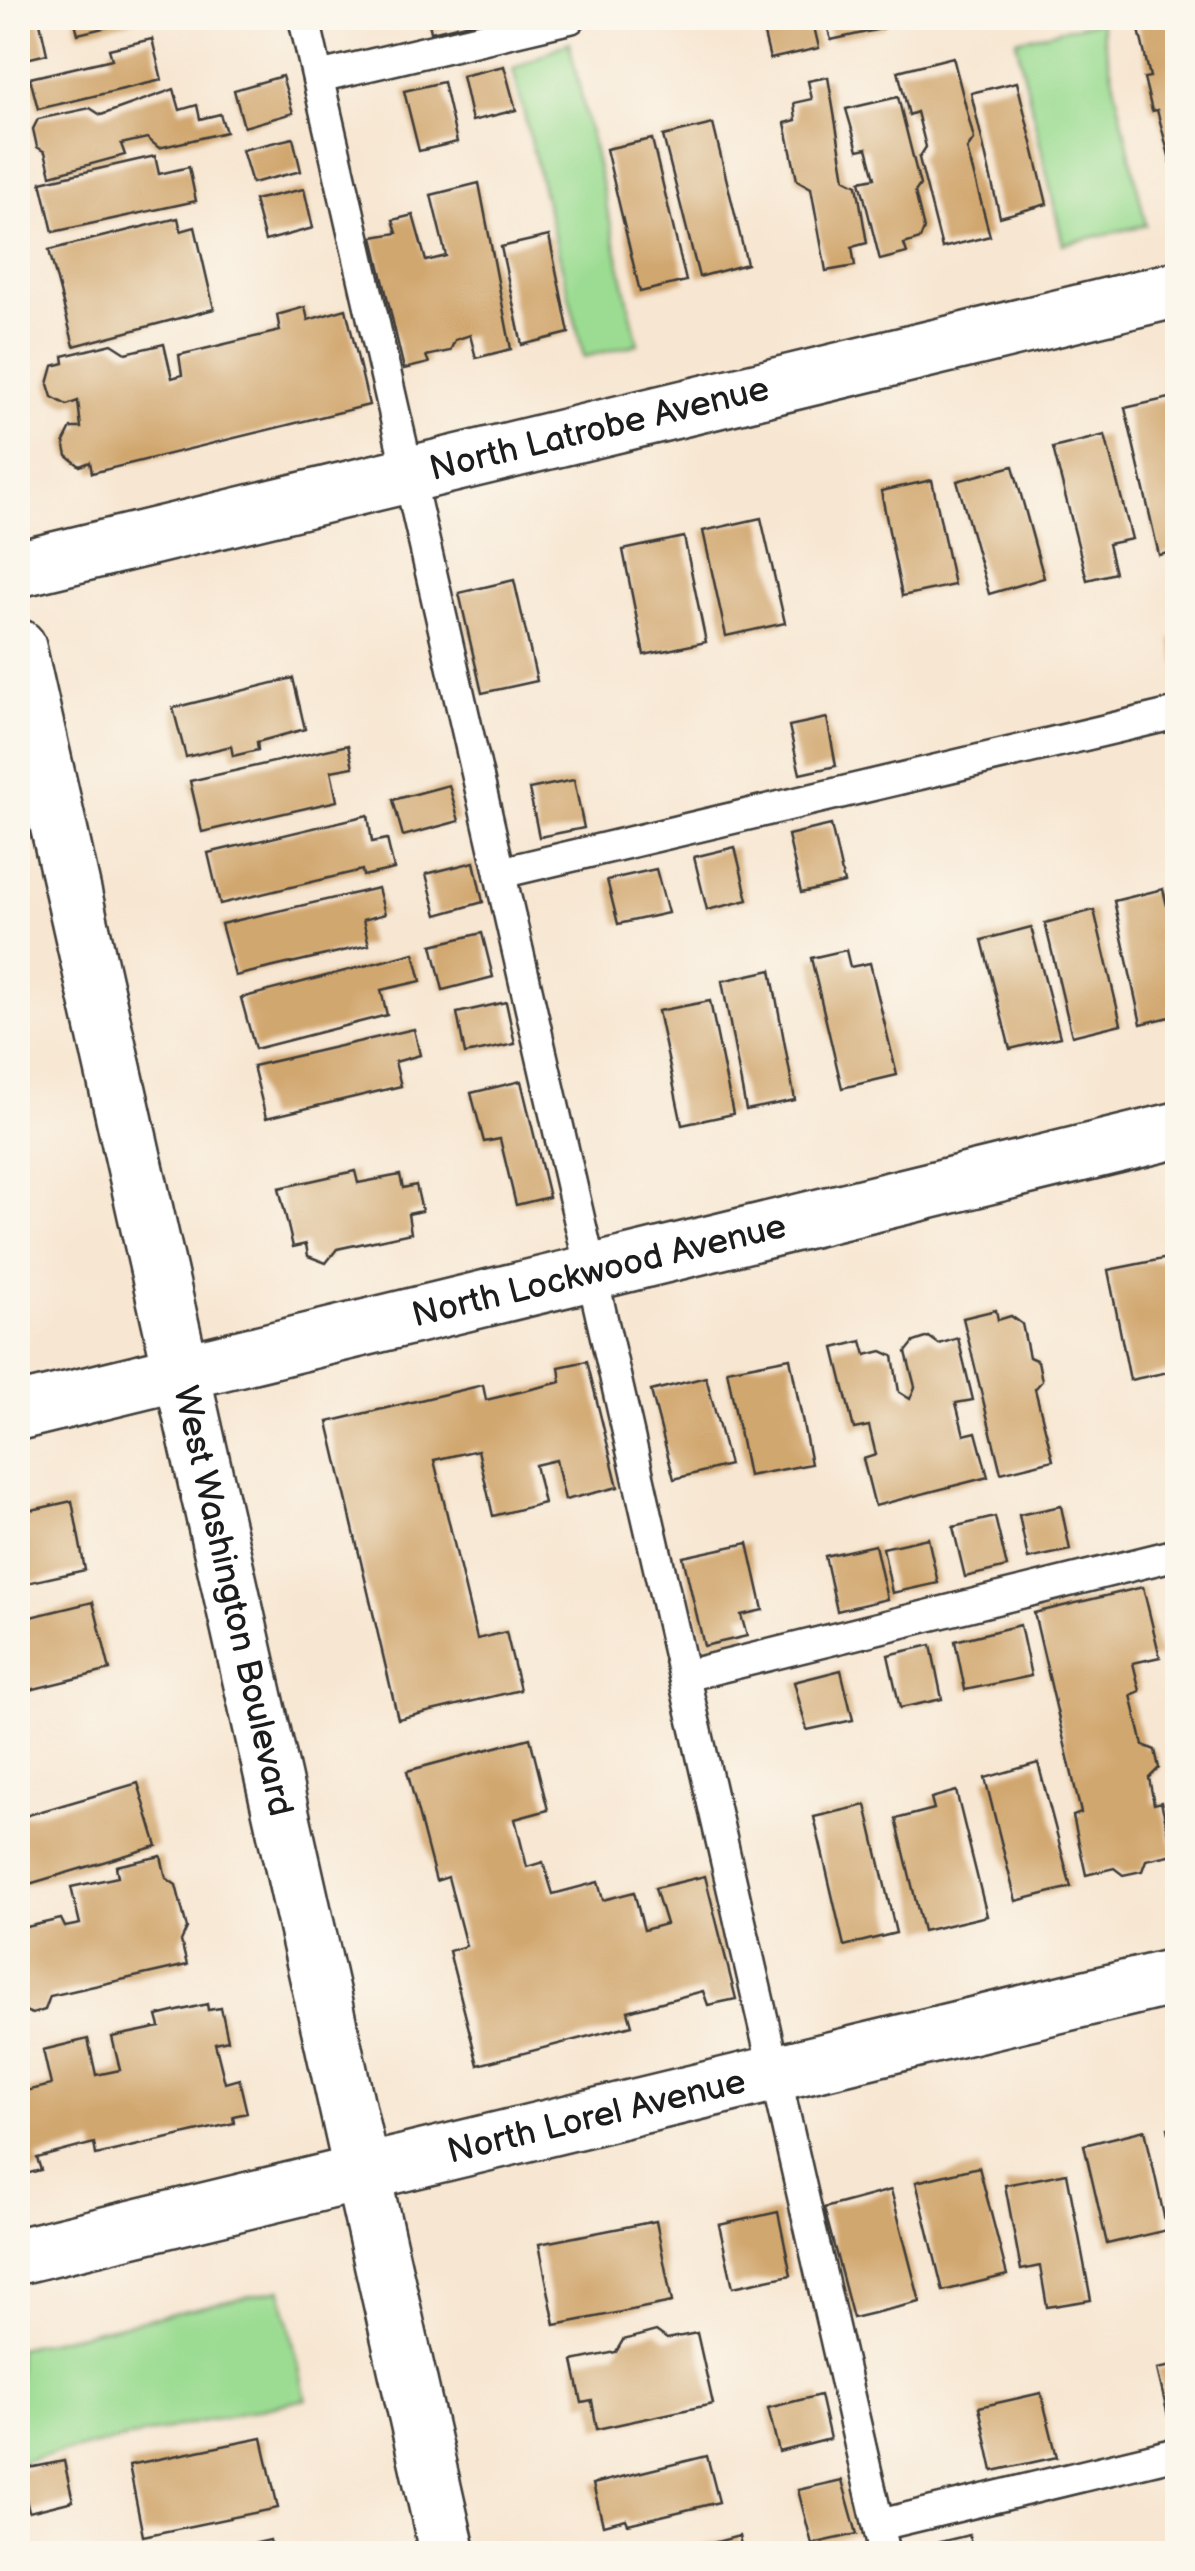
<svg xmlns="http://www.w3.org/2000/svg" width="1195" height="2571" viewBox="0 0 1195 2571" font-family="'Balsamiq Sans',sans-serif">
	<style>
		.green { fill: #9bdc92; stroke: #5c7c57; stroke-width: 2.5 }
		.building { fill: #d1a770 }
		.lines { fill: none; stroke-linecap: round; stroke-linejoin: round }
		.service-casing { stroke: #3d3a37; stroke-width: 35 }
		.minor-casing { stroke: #3d3a37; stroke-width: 60 }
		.tertiary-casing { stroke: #3d3a37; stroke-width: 60 }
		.service { stroke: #fff; stroke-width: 30 }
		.minor { stroke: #fff; stroke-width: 55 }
		.tertiary { stroke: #fff; stroke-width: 55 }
		.labels { text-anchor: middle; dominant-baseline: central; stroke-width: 8; stroke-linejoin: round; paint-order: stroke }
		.street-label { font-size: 35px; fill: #1c1c1c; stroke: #fbf7ec }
	</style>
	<rect width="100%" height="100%" fill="#fbf7ec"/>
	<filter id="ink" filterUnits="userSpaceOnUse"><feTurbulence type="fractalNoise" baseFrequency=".01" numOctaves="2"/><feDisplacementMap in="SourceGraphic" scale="20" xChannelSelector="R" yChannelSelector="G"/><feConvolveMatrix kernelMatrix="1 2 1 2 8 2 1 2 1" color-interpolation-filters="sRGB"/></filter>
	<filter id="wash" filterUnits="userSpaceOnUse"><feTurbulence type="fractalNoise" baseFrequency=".0048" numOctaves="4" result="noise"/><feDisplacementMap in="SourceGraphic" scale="40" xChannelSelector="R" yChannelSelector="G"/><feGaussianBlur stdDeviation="2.25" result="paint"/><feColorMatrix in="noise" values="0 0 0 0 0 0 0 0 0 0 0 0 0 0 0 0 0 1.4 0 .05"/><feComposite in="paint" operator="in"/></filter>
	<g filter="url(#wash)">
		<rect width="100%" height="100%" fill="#f7e6d1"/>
		<g class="green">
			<path d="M1100,21l46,204 -83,19 -47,-204z"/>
			<path d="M569,42l69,302 -54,13 -71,-288z"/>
			<path d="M281,2289l25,110 -288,63v-114z"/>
		</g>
		<g id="blocks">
			<g class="building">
				<path d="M18,18h21l8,36 -29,7z"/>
				<path d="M74,18h67l1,1 -64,15z"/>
				<path d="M326,18h44v1l-41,10z"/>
				<path d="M428,18h57l1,1 -55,13z"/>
				<path d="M760,18h52l7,30 -49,11z"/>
				<path d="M825,18h58l2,10 -54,12z"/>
				<path d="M1128,18h50v172l-21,-80 -5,1 -8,-33 6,-1 -13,-56 -8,2z"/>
				<path d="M152,39l10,41 -124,29 -8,-31 82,-19 -3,-10z"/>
				<path d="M953,57l21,82 -7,10 23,87 -48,12 -23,-90 7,-11 -9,-35 -8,3 -11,-44z"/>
				<path d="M504,66l12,44 -44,11 -10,-45z"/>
				<path d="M282,76l11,37 -49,14 -10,-37z"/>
				<path d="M828,77l17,102 12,6 10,58 -15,4 3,19 -29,5 -15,-83 -14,-8 -12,-57 11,-3 -2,-17 18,-4 -4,-18z"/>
				<path d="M443,82l14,60 -38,9 -15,-60z"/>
				<path d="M1017,82l30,122 -47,13 -29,-124z"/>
				<path d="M174,89l6,21 17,-5 3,14 20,-5 6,18 -67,16 -12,-10 -26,6 4,11 -74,20 -6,-23 -8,-5 -4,-18 5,-10 52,-11 11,7z"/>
				<path d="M898,97l22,88 -5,7 9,37 -4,10 -16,5 3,9 -27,7 -20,-79 15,-3 -8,-30 -9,2 -12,-41z"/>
				<path d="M713,124l34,140 -48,13 -36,-141z"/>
				<path d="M293,138l8,33 -49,12 -10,-33z"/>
				<path d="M652,139l34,142 -46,11 -34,-143z"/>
				<path d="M155,156l4,18 30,-7 7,34 -143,31 -12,-50z"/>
				<path d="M479,183l32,166 -35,9 -6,-23 -15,5 -5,11 -24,5 3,7 -25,6 -31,-132 24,-4 -4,-13 20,-5 13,46 20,-5 -15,-61z"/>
				<path d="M304,189l9,39 -48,13 -11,-41z"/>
				<path d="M178,218l3,13 14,-4 19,82 -140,37 -25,-96z"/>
				<path d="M549,236l20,97 -47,12 -21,-98z"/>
				<path d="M305,307l3,13 38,-11 23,96 -277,68 -2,-11 -10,4 -13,-10 -3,-14 7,-14h10l-3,-27 -11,4 -15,-8 -4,-13 5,-18 11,-3 -1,-7 49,-12 14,9 38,-9 8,34 10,-3 -3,-20 101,-24 -3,-16z"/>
				<path d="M1174,397l4,154 -19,4 -34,-147z"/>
				<path d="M1105,435l27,104 -24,5 7,29 -28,7 -34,-132z"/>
				<path d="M1013,466l31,112 -55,16 -32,-113z"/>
				<path d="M932,480l22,105 -52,11 -21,-105z"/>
				<path d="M761,518l24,105 -59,13 -23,-105z"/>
				<path d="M684,537l22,105 -62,13 -21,-105z"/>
				<path d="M514,580l23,101 -55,12 -23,-100z"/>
				<path d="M1178,637v29h-2l-6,-27z"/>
				<path d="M293,678l12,51 -48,13 1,8 -25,6 -2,-10 -45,11 -13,-49z"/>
				<path d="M827,718l9,48 -36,8 -11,-48z"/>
				<path d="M348,745l5,22 -22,4 6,30 -135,31 -12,-51z"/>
				<path d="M574,780l10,48 -45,9 -10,-48z"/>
				<path d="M449,785l10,36 -56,15 -10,-36z"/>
				<path d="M368,815l4,27 15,-3 7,30 -31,7 -1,-6 -142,34 -12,-51z"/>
				<path d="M831,825l13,58 -43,10 -13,-58z"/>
				<path d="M735,847l13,53 -41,10 -13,-53z"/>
				<path d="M474,862l9,40 -46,13 -11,-41z"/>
				<path d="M656,869l12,44 -50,11 -11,-44z"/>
				<path d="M378,888l7,26 -22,6 6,25 -134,31 -14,-52z"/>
				<path d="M1163,889l15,63v63l-37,9 -27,-123z"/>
				<path d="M1094,910l27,114 -49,12 -27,-113z"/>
				<path d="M1031,927l29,110 -50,12 -28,-109z"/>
				<path d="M482,933l11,44 -50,13 -11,-45z"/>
				<path d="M846,950l4,17 20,-4 27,112 -55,13 -31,-130z"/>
				<path d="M414,953l7,28 -40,9 6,25 -132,34 -14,-51z"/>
				<path d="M771,970l24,130 -49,10 -24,-129z"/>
				<path d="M710,1001l23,113 -51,11 -24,-114z"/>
				<path d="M506,1002l9,42 -50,10 -8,-41z"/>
				<path d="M414,1029l6,26 -25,7 6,24 -135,32 -13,-52z"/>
				<path d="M521,1081l28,116 -33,8 -16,-66 -16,3 -13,-49z"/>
				<path d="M355,1171l3,12 42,-8 3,13 13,-3 6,26 -14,3 3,19 -74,16 -11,14 -18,-7 -2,-12 -13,3 -14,-59z"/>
				<path d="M1168,1258l10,45v67l-48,10 -22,-110z"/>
				<path d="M996,1310l2,10 13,-4 11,8 7,33 9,4 4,20 -7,8 18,71 -52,13 -38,-155z"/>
				<path d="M929,1337l10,7 19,-6 15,62 -17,3 8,32 12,-3 12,45 -113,29 -12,-47 13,-4 -7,-29 -15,3 -20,-81 28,-7 4,14 16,-4 11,5 6,36 11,7 5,-12 -9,-35 8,-10z"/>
				<path d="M790,1358l21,106 -63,12 -21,-106z"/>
				<path d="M587,1361l31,126 -53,13 -9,-40 -21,5 9,38 -51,13 -15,-66 -44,10 43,179 29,-7 14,58 -122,29 -70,-297 155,-37 3,15 75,-18 -2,-15z"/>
				<path d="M706,1377l23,88 -55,14 -23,-88z"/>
				<path d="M72,1501l13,69 -67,15v-72z"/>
				<path d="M1061,1506l9,44 -42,9 -9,-44z"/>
				<path d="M995,1517l12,50 -42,10 -12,-50z"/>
				<path d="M928,1538l10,45 -46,10 -9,-45z"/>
				<path d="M748,1543l15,67 -22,5 6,21 -43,10 -21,-89z"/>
				<path d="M875,1545l12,54 -50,12 -12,-55z"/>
				<path d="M1143,1587l17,70 -27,6 7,28 -9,4 12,50 12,5 4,18 -10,10 5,26 7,-2 13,52 -28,6 -4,11 -19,4 -9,-7 -28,7 -13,-59 8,-3 -47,-200z"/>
				<path d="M93,1602l17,68 -92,23v-73z"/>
				<path d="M1020,1625l11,51 -66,14 -10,-49z"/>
				<path d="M931,1645l11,54 -42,9 -12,-53z"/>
				<path d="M841,1670l12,50 -46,10 -13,-48z"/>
				<path d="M530,1738l18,72 -33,9 12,48 16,-5 10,32 45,-12 5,18 31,-8 10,38 22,-6 -11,-36 50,-12 31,123 -28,6 -5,-14 -75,20 4,14 -154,40 -29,-114 17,-5 -18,-69 -12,4 -29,-110z"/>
				<path d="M1038,1763l33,124 -55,14 -31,-123z"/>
				<path d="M138,1783l19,63 -138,41 -1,-69z"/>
				<path d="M956,1791l31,125 -64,15 -27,-112 38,-10 -3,-11z"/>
				<path d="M866,1805l30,128 -52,13 -30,-129z"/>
				<path d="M161,1856l5,22 10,7 11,43 -6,13 6,24 -137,31 -5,14 -13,4 -14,-6v-79l43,-10 4,8 15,-3 -9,-37 47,-10 -2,-11z"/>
				<path d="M207,2004l1,6 13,-2 7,32 -13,3 10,40 14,-4 8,34 -14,3 1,7 -138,32 -2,-12 -57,15 4,12 -23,6v-113l8,28 25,-6 -8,-35 45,-11 8,36 24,-5 -8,-33 48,-10 -3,-11z"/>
				<path d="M1178,2126v41h-2l-8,-39z"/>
				<path d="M1145,2130l22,100 -60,14 -23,-99z"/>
				<path d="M979,2167l28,108 -64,16 -27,-109z"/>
				<path d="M1067,2173l24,127 -44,7 -7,-41 -19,4 -16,-85z"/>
				<path d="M891,2190l29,112 -67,16 -29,-110z"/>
				<path d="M778,2212l13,63 -58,12 -14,-62z"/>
				<path d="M656,2221l16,81 -117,23 -16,-81z"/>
				<path d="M656,2331l11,8 30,-6 16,71 -116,25 -5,-28 -10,2 -9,-42 43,-9 7,-12z"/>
				<path d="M1178,2365v66l-6,2 -15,-64z"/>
				<path d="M1041,2393l16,64 -64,14 -14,-64z"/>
				<path d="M820,2395l10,44 -51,13 -11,-44z"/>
				<path d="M262,2438l16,70 -135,28 -14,-71z"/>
				<path d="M707,2456l12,46 -91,22 -2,-5 -23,6 -10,-41z"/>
				<path d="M64,2461l9,40 -44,11 -10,-42z"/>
				<path d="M842,2480l15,54 -45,10 -14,-54z"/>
				<path d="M969,2535l4,19h-53l-1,-7z"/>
				<path d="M739,2536l4,18h-64v-2z"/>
				<path d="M270,2540l3,14h-55v-2z"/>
			</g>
		</g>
	</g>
	<g filter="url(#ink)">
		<use href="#blocks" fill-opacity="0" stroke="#3d3a37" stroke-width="2.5"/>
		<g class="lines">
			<g class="service-casing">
				<g id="service">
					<path d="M304,18l581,2536"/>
					<path d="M318,77l252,-59"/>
					<path d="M500,873l678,-160"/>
					<path d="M684,1676l494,-122"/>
					<path d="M879,2525l299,-72"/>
				</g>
			</g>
			<g class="minor-casing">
				<g id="minor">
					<path id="s1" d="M18,569l1160,-280"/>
					<path id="s2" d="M18,1412l1160,-282"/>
					<path id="s3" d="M18,2256l1160,-280"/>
				</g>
			</g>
			<g class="tertiary-casing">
				<g id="tertiary">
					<path id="s4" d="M18,647l430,1907"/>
				</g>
			</g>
			<use href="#service" class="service"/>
			<use href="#minor" class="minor"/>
			<use href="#tertiary" class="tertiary"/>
		</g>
	</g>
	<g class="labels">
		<g class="street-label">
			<text stroke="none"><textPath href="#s1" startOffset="598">North Latrobe Avenue</textPath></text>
			<text stroke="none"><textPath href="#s2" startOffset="598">North Lockwood Avenue</textPath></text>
			<text stroke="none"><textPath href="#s4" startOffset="978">West Washington Boulevard</textPath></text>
			<text stroke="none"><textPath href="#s3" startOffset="595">North Lorel Avenue</textPath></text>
		</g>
	</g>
	<rect width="1195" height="2571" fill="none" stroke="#fbf7ec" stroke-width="60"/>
</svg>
